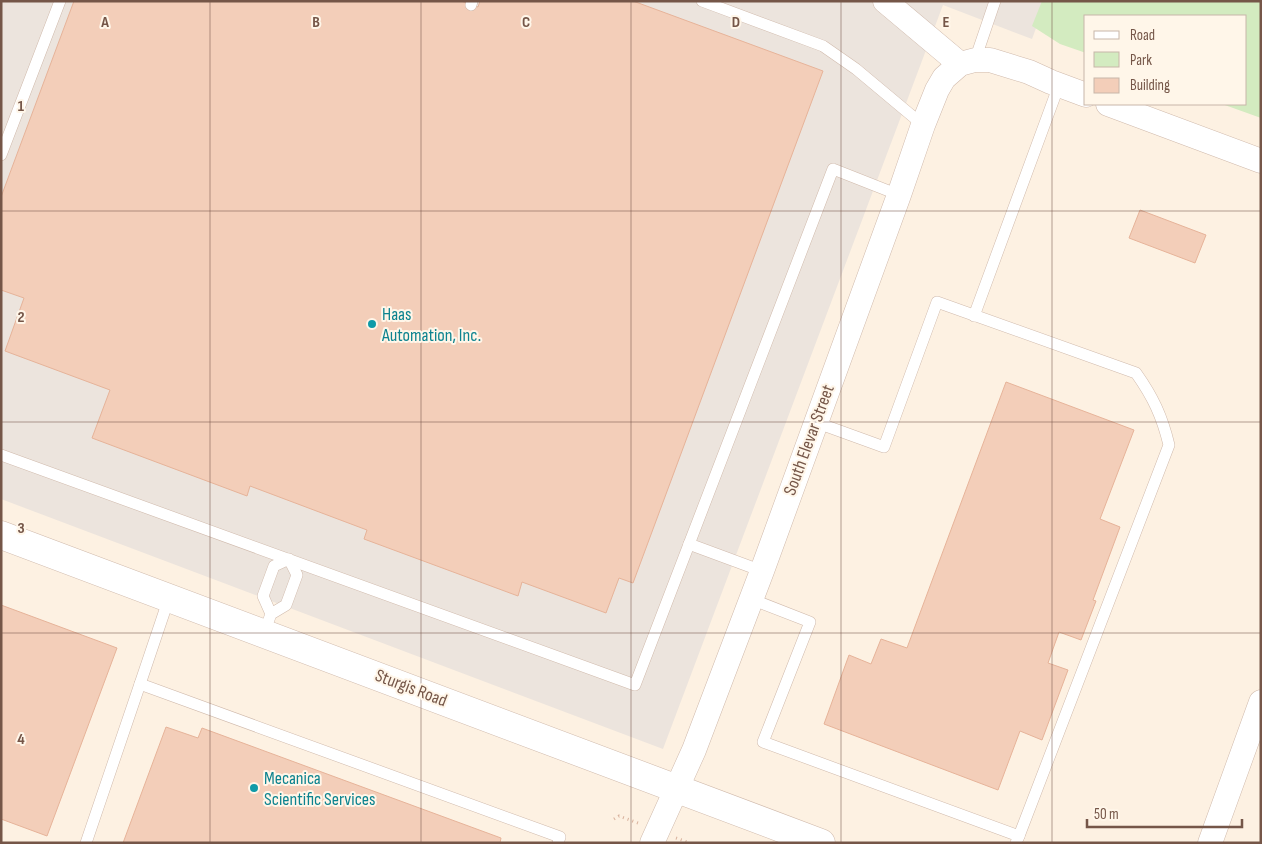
<svg xmlns="http://www.w3.org/2000/svg" width="1262" height="844" viewBox="0 0 1262 844" font-family="'Sofia Sans Condensed',sans-serif">
	<style>
		.industrial { fill: #ece4dd }
		.green { fill: #d3ebc0 }
		.building { fill: #f3ceb9; stroke: #e6b399 }
		.lines { fill: none; stroke-linecap: round; stroke-linejoin: round }
		.service-casing { stroke: #d0baac; stroke-width: 12 }
		.minor-casing { stroke: #d0baac; stroke-width: 25 }
		.tertiary-casing { stroke: #d0baac; stroke-width: 29 }
		.path { stroke: #d8b19c; stroke-width: 3; stroke-dasharray: 1 4; stroke-linecap: butt }
		.service { stroke: #fff; stroke-width: 11 }
		.minor { stroke: #fff; stroke-width: 24 }
		.tertiary { stroke: #fff; stroke-width: 28 }
		.grid { fill: none; stroke: #755648; stroke-width: 1; stroke-opacity: 0.55 }
		.culture-dot { fill: #0f9aa8; stroke: #fff6e9; stroke-width: 2 }
		.labels { text-anchor: middle; dominant-baseline: central; stroke-width: 4; stroke-linejoin: round; paint-order: stroke }
		.culture-label { font-size: 18px; fill: #0d838f; stroke: #fff6e9; text-anchor: start }
		.street-label { font-size: 18px; fill: #755648; stroke: #fff6e9 }
		.grid-label { font-size: 16px; text-anchor: middle; font-weight: bold; fill: #755648; stroke: #fff6e9; stroke-width: 4; stroke-linejoin: round; paint-order: stroke }
	</style>
	<rect width="100%" height="100%" fill="#fdf1e2"/>
	<path class="industrial" d="M1,1h1045l-14,38 -89,-34 -280,744 -662,-250z"/>
	<path class="green" d="M1042,1h219v117l-39,-14h24v-88h-160v37l-26,-9 -28,-18z"/>
	<g class="building">
		<path d="M74,1h387l17,6 2,-6h153l190,70 -190,512 -14,-5 -13,35 -84,-31 -4,14 -154,-57 3,-9 -117,-44 -3,10 -155,-58 18,-48 -105,-39 19,-53 -23,-8v-93z"/>
		<path d="M1140,210l66,25 -11,28 -66,-25z"/>
		<path d="M1006,382l128,48 -34,89 20,8 -27,73 3,1 -15,39 -22,-8 -11,31 20,7 -26,70 -22,-9 -22,59 -174,-66 25,-69 22,9 10,-25 26,9z"/>
		<path d="M1,605l116,43 -70,188 -46,-17z"/>
		<path d="M166,727l32,11 4,-10 299,110 -1,5h-377z"/>
	</g>
	<g class="lines">
		<g class="service-casing">
			<g id="service">
				<path d="M702,1l121,45 33,23 67,56"/>
				<path d="M471,5l1,-4"/>
				<path d="M975,60l20,-59"/>
				<path d="M1,155l59,-154"/>
				<path d="M974,316l85,-231"/>
				<path d="M815,422l69,25 53,-145 199,71c17,24 26,43 33,72l-150,391"/>
				<path d="M1,455l634,230 198,-516 66,26"/>
				<path d="M689,544l73,27"/>
				<path d="M751,599l59,23 -47,120 256,94 -3,7"/>
				<path d="M264,633l7,-19 15,-9 11,-30 -8,-16 -15,7 -11,30 8,18"/>
				<path d="M140,684l29,-86"/>
				<path d="M86,843l54,-159 420,153 -2,6"/>
			</g>
		</g>
		<g class="minor-casing">
			<g id="minor">
				<path d="M885,1l75,63"/>
				<path d="M1108,104l153,57"/>
				<path d="M652,843l42,-93 68,-179 137,-376 24,-70 14,-35 7,-12 16,-14 15,-4h15l39,12 22,10 35,13"/>
				<path d="M1210,843l51,-141"/>
			</g>
		</g>
		<g class="tertiary-casing">
			<path id="tertiary" d="M1,535l820,308"/>
		</g>
		<g class="path">
			<path d="M614,819l5,-3 19,7"/>
			<path d="M676,838l14,5"/>
		</g>
		<use href="#service" class="service"/>
		<use href="#minor" class="minor"/>
		<use href="#tertiary" class="tertiary"/>
	</g>
	<path class="grid" d="M210,1v842M421,1v842M631,1v842M841,1v842M1052,1v842M1,211h1260M1,422h1260M1,633h1260"/>
	<g class="culture-dot">
		<circle cx="372" cy="324" r="5"/>
		<circle cx="254" cy="788" r="5"/>
	</g>
	<g class="labels">
		<g class="culture-label">
			<text x="382" y="314">Haas<tspan x="382" dy="21">Automation, Inc.</tspan></text>
			<text x="264" y="778">Mecanica<tspan x="264" dy="21">Scientific Services</tspan></text>
		</g>
		<g class="street-label">
			<text transform="translate(809 440) rotate(-70)">South Elevar Street</text>
			<text transform="translate(411 688) rotate(21)">Sturgis Road</text>
		</g>
	</g>
	<g class="grid-label">
		<text x="105" y="27">A</text>
		<text x="316" y="27">B</text>
		<text x="526" y="27">C</text>
		<text x="736" y="27">D</text>
		<text x="946" y="27">E</text>
		<text x="21" y="111">1</text>
		<text x="21" y="322">2</text>
		<text x="21" y="533">3</text>
		<text x="21" y="744">4</text>
	</g>
	<rect width="1262" height="844" fill="none" stroke="#755648" stroke-width="5"/>
	<rect x="1084" y="15" width="162" height="90" fill="#fff6e9" stroke="#c8b6a9"/>
	<rect x="1094" y="31" width="25" height="8" fill="#ffffff" stroke="#c8b6a9"/>
	<text x="1130" y="40" font-size="15" fill="#755648">Road</text>
	<rect x="1094" y="52" width="25" height="15" fill="#d3ebc0" stroke="#c8b6a9"/>
	<text x="1130" y="65" font-size="15" fill="#755648">Park</text>
	<rect x="1094" y="78" width="25" height="15" fill="#f3ceb9" stroke="#c8b6a9"/>
	<text x="1130" y="90" font-size="15" fill="#755648">Building</text>
	<path d="M1087 819v8h155v-8" fill="none" stroke="#755648" stroke-width="2.5"/>
	<text x="1094" y="819" font-size="15" fill="#755648" stroke="#fff6e9" stroke-width="4" paint-order="stroke">50 m</text>
</svg>
